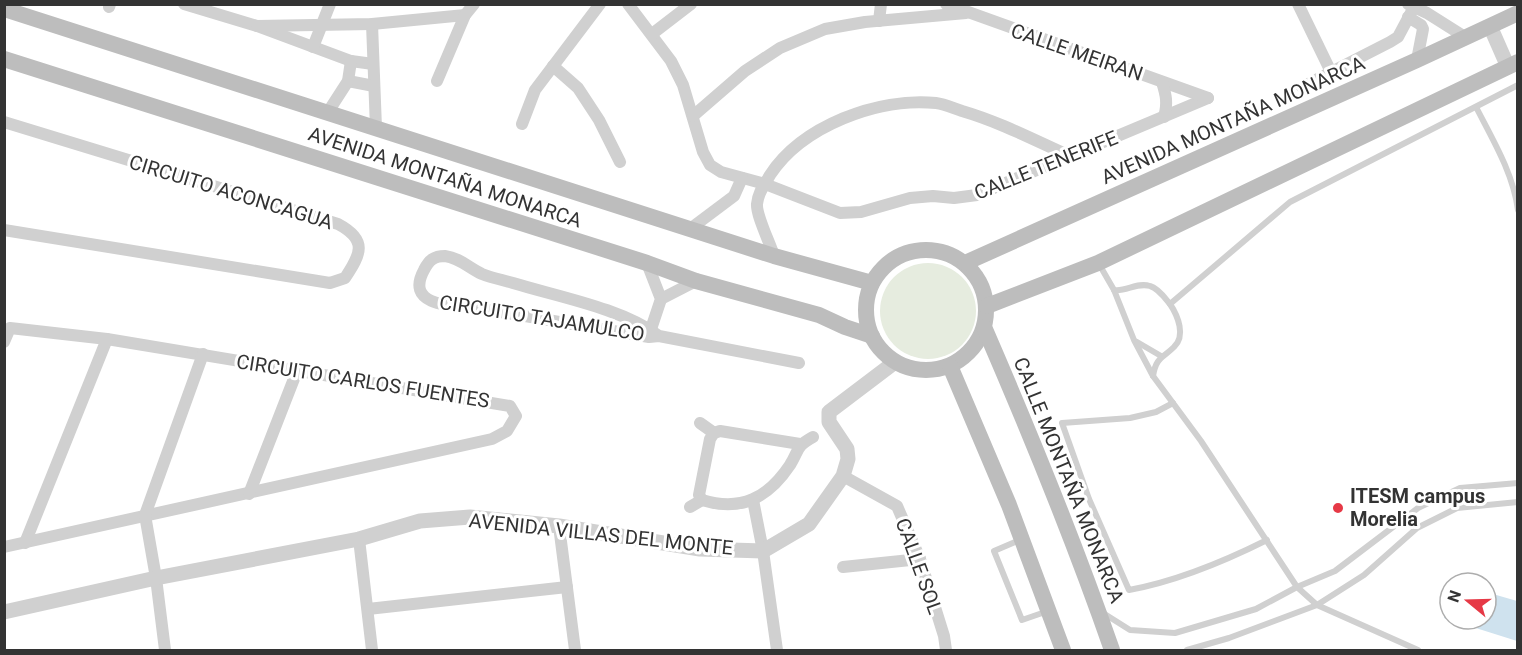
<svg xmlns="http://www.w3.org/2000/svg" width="1522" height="655" viewBox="0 0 1522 655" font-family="Roboto,sans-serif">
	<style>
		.green { fill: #e6ecdf }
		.water { fill: #cfe2ee }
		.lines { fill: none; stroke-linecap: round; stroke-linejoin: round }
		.service { stroke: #d0d0d0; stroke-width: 6 }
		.minor { stroke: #d0d0d0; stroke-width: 12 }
		.tertiary { stroke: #d0d0d0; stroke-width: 15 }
		.secondary { stroke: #bdbdbd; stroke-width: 16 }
		.poi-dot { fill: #e63946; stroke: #fff; stroke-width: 2 }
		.labels { text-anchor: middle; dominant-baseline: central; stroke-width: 6; stroke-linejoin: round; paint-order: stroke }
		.street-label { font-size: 20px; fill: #333; stroke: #fff }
		.poi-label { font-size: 20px; font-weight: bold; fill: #333; stroke: #fff; text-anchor: start }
	</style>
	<rect width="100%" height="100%" fill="#fff"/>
	<circle class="green" cx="928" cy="311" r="48"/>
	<path class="water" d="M1486,592l31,9v40l-73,-23 6,-19v20h36z"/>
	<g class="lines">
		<g class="service">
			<path d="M1476,107c17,33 37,66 42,103"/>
			<path d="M1099,264l15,26 20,50 19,36 48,65 96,146 20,18 101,45"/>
			<path d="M1114,290c12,2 23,-8 36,-4 8,2 15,12 20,18 8,12 16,32 4,43 -11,11 -18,10 -21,29"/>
			<path d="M1170,304l120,-102 228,-117"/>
			<path d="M1137,342l24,14"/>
			<path d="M1173,403l-17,9 -26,6 -68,5 27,76 40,91c49,-9 94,-28 138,-50"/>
			<path d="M1020,540l-26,11 28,69 26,-9"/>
			<path d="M1103,613l27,17 45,3 81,-24 41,-22 38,-16 83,-63 42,-20 58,-5"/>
			<path d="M1187,650l42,-12 88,-33 47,-30 53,-47 40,-20 61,-6"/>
		</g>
		<g class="minor">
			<path d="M184,4l73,22 94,35 22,3"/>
			<path d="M628,4l43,57 12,24 20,67 7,13 11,7 44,12 75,29 21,-1 49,-14 23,-2 21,2 23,-3 231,-97"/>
			<path d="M946,4l262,94"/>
			<path d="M1298,4l33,68"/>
			<path d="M1408,4l19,9 38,24"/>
			<path d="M109,7l1,-3"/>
			<path d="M1408,17l13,8 2,4 -6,31"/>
			<path d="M879,21l2,-17"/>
			<path d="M372,24l4,104"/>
			<path d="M257,26l115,-2 93,-9"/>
			<path d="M652,34l39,-30"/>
			<path d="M313,47l17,-43"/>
			<path d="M553,66l25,22 21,32 21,42"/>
			<path d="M348,81l26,5"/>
			<path d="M437,81l28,-66 9,-11"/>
			<path d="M1162,82c4,13 6,21 2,35"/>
			<path d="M1302,87l88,-45 8,-5 16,-30"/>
			<path d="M328,112l20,-31 3,-20"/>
			<path d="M693,116l52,-45 35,-23 45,-19 40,-7 101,-9"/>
			<path d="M4,122l334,102c30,16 23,30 7,54l-15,5 -326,-53"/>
			<path d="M522,124l13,-34 65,-86"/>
			<path d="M690,229l44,-33 8,-18"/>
			<path d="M774,256c-4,-13 -18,-41 -17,-52 1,-12 8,-20 13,-29 32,-49 108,-78 166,-72 8,1 17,5 26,8 38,11 74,30 110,46"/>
			<path d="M647,263l14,36 -12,36"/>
			<path d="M661,299l35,-18"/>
			<path d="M659,336c-38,-28 -100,-39 -146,-53 -10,-3 -21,-5 -31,-9 -13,-6 -22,-16 -37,-18 -11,0 -16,4 -21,14 -19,35 25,36 47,37l178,30 10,-1 140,27"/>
			<path d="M4,342l6,-14 97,11 403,67 6,10 -9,15 -15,8 -488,108"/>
			<path d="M700,423l14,10"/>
			<path d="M843,476l54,30 23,53 24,77 2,14"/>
			<path d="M249,494l48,-123"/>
			<path d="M702,500l-3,-5 11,-56 4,-6 6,-2 80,13"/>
			<path d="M702,500c39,12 66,-2 88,-35 10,-16 5,-18 23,-28"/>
			<path d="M753,500l10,51 14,99"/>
			<path d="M690,507l12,-7"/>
			<path d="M559,526l16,124"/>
			<path d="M359,539l13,111"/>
			<path d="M25,543l82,-204"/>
			<path d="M843,567l77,-8"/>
			<path d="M368,609l199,-22"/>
			<path d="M165,650l-9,-72 -11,-63 58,-161"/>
		</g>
		<g class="tertiary">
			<path d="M1490,26l18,41"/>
			<path d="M4,612l152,-34 203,-39 61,-18 50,-4 89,9 141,23 63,2 46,-27 34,-48 5,-17 -1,-10 -18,-27v-10l66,-50"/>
		</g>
		<g class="secondary">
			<path d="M4,9l770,247 98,27"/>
			<path d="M4,59l643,204 49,18 123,34 26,12 27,9"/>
			<circle cx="926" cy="310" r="60"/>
			<path d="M965,263l452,-203 101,-47"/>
			<path d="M987,306l111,-43 420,-201"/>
			<path d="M984,327c46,106 90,214 128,323"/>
			<path d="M950,366l59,139 54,145"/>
		</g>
	</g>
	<circle class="poi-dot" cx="1338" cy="508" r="6"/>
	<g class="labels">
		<g class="street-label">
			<text transform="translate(1077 52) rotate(19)">CALLE MEIRAN</text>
			<text transform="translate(1233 120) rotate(-24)">AVENIDA MONTAÑA MONARCA</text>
			<text transform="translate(1046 165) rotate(-22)">CALLE TENERIFE</text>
			<text transform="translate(445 177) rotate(18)">AVENIDA MONTAÑA MONARCA</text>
			<text transform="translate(231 192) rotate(17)">CIRCUITO ACONCAGUA</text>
			<text transform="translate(542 318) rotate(9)">CIRCUITO TAJAMULCO</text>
			<text transform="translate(363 381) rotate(9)">CIRCUITO CARLOS FUENTES</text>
			<text transform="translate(1069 480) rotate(68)">CALLE MONTAÑA MONARCA</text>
			<text transform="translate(601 534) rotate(6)">AVENIDA VILLAS DEL MONTE</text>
			<text transform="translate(919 566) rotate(70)">CALLE SOL</text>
		</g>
		<g class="poi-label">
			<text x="1350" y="496">ITESM campus<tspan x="1350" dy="23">Morelia</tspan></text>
		</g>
	</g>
	<rect width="1522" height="655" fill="none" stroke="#333333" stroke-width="12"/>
	<g transform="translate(1468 601) rotate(289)"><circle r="28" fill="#ffffff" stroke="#adadad" stroke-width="1.5"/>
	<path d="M0-4.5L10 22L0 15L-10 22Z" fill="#e63946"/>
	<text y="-9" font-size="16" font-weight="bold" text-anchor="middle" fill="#333333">N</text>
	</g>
</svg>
